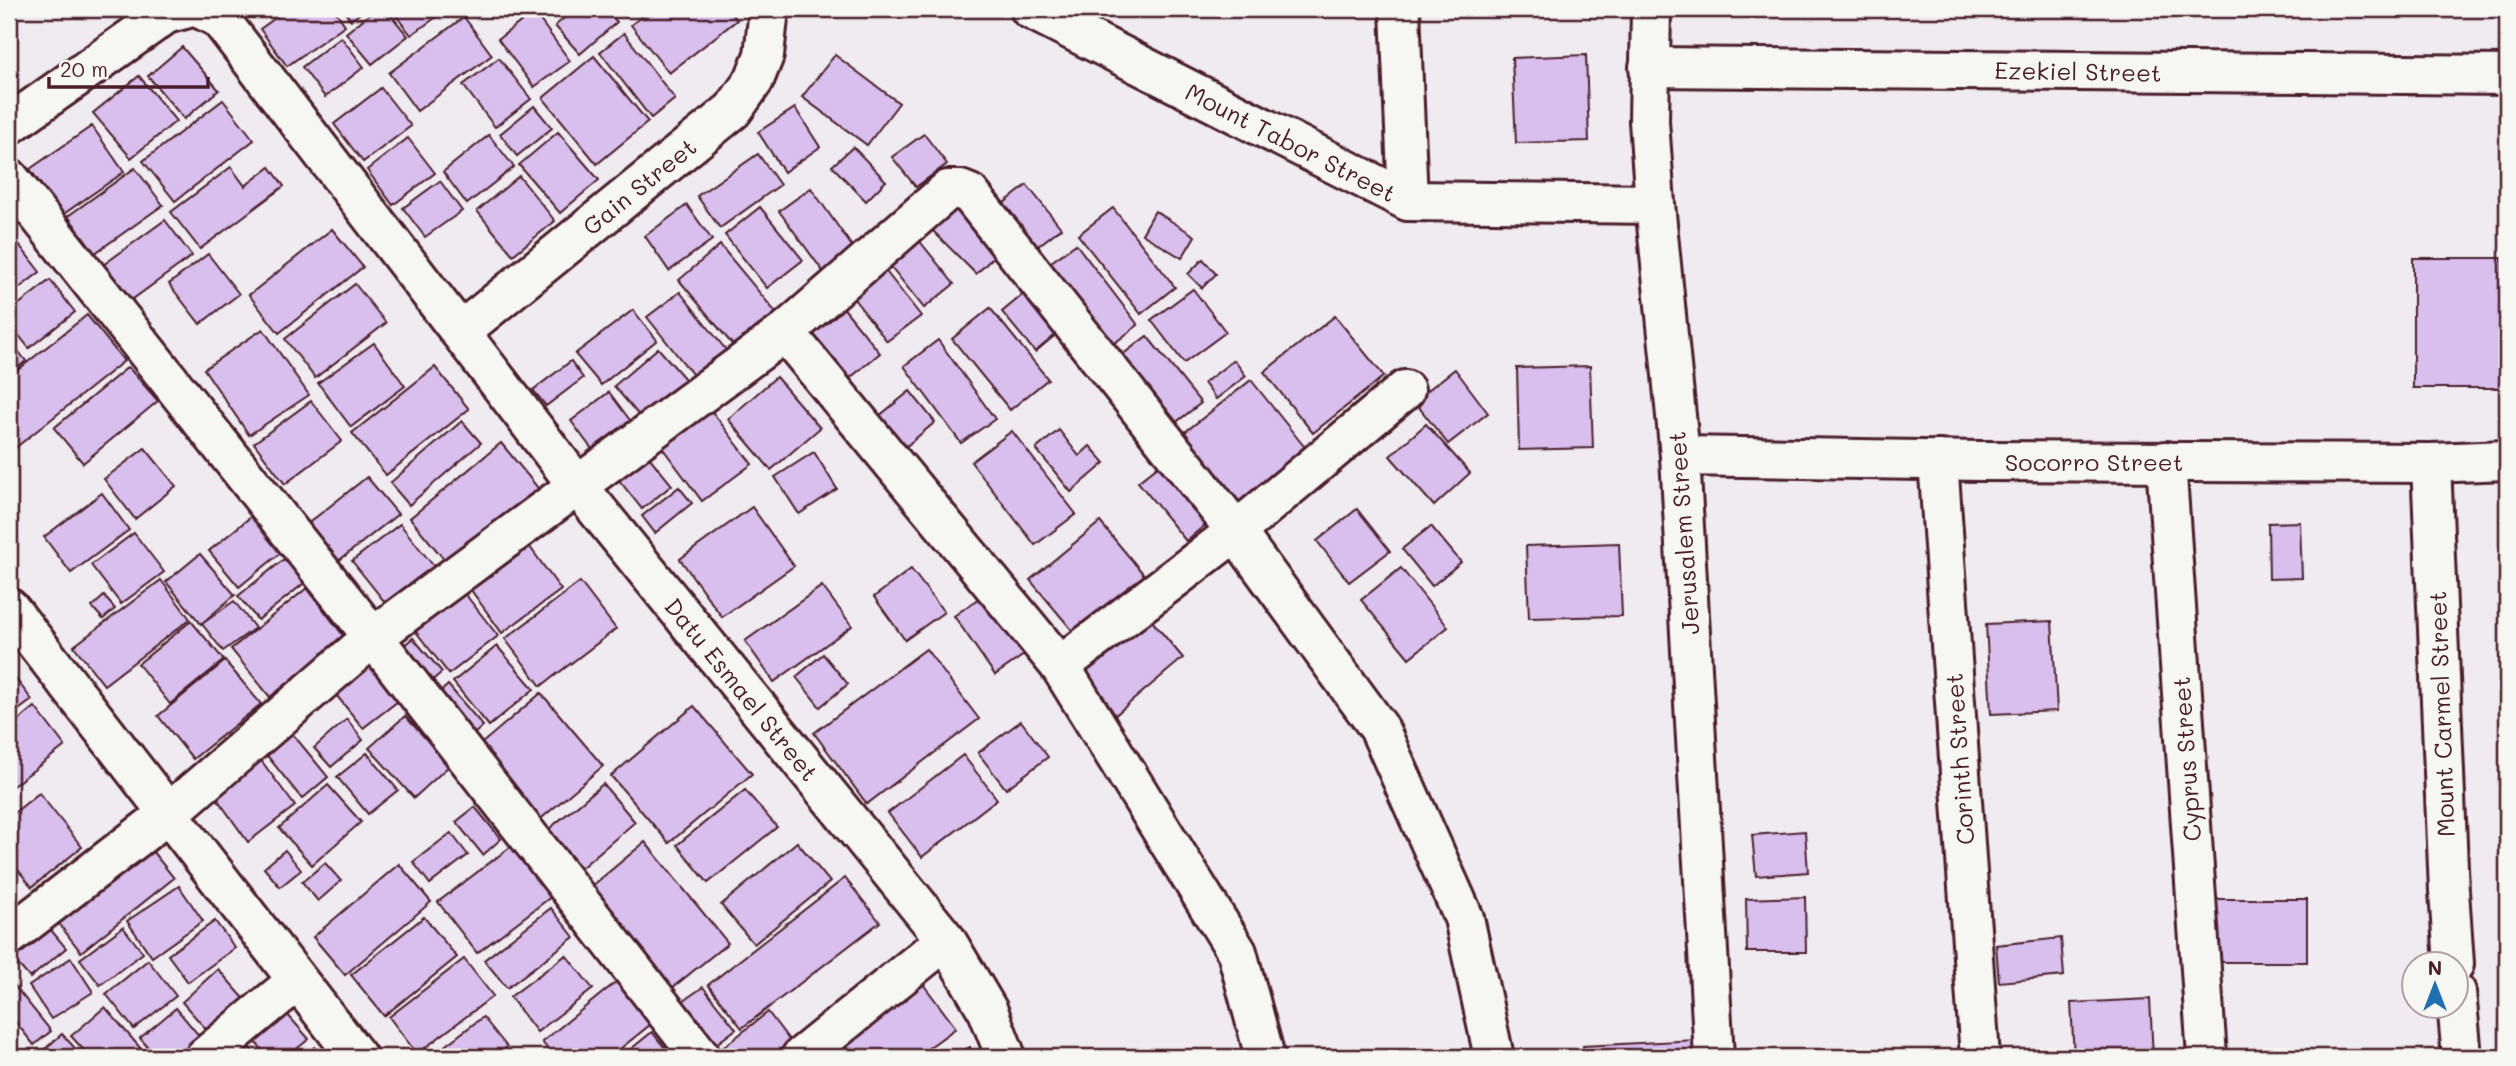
<svg xmlns="http://www.w3.org/2000/svg" width="2516" height="1066" viewBox="0 0 2516 1066" font-family="Mali,sans-serif">
	<style>
		.building { fill: #d9bfee; stroke: #4a1f2b; stroke-width: 2 }
		.lines { fill: none; stroke-linecap: round; stroke-linejoin: round }
		.street-casing { stroke: #4a1f2b; stroke-width: 44 }
		.secondary-casing { stroke: #4a1f2b; stroke-width: 44 }
		.street { stroke: #f6f6f2; stroke-width: 38 }
		.secondary { stroke: #f6f6f2; stroke-width: 38 }
		.labels { text-anchor: middle; dominant-baseline: central; stroke-width: 5; stroke-linejoin: round; paint-order: stroke }
		.street-label { font-size: 24px; fill: #4a1f2b; stroke: #f6f6f2 }
	</style>
	<rect width="100%" height="100%" fill="#f0ebf1"/>
	<filter id="ink" filterUnits="userSpaceOnUse"><feTurbulence type="fractalNoise" baseFrequency=".0143" numOctaves="2"/><feDisplacementMap in="SourceGraphic" scale="14" xChannelSelector="R" yChannelSelector="G"/><feConvolveMatrix kernelMatrix="1 2 1 2 8 2 1 2 1" color-interpolation-filters="sRGB"/></filter>
	<g filter="url(#ink)">
		<g class="building">
			<path d="M288,9h46l11,16 -58,41 -27,-37z"/>
			<path d="M342,9h24l-15,11z"/>
			<path d="M376,9h10l22,27 -36,28 -26,-31z"/>
			<path d="M391,9h57l-37,26z"/>
			<path d="M574,9h31l12,13 -37,32 -25,-28z"/>
			<path d="M651,9h77l9,11 -68,53 -38,-48z"/>
			<path d="M534,12l36,49 -36,26 -36,-48z"/>
			<path d="M464,17l28,38 -75,56 -28,-38z"/>
			<path d="M624,33l51,66 -24,19 -51,-66z"/>
			<path d="M341,37l23,30 -39,30 -23,-30z"/>
			<path d="M182,47l37,43 -35,29 -36,-43z"/>
			<path d="M835,55l64,48 -32,42 -65,-48z"/>
			<path d="M1586,55l3,86 -73,2 -4,-85z"/>
			<path d="M594,56l54,66 -51,42 -54,-66z"/>
			<path d="M499,58l32,41 -36,28 -32,-42z"/>
			<path d="M139,76l37,45 -45,37 -38,-45z"/>
			<path d="M381,88l30,38 -48,36 -29,-38z"/>
			<path d="M223,100l31,40 -79,61 -32,-40z"/>
			<path d="M534,106l18,22 -35,28 -17,-22z"/>
			<path d="M795,108l25,39 -36,25 -26,-40z"/>
			<path d="M92,126l32,46 -62,43 -32,-46z"/>
			<path d="M558,132l41,48 -39,33 -41,-48z"/>
			<path d="M924,134l23,30 -31,23 -24,-30z"/>
			<path d="M489,135l25,32 -47,37 -24,-32z"/>
			<path d="M408,138l27,35 -42,32 -26,-35z"/>
			<path d="M853,147l33,34 -20,20 -34,-35z"/>
			<path d="M758,154l22,31 -60,43 -23,-32z"/>
			<path d="M231,167l14,19 25,-19 14,19 -84,63 -29,-37z"/>
			<path d="M135,168l28,37 -68,48 -27,-37z"/>
			<path d="M519,176l36,45 -42,34 -36,-44z"/>
			<path d="M440,181l22,30 -37,26 -22,-29z"/>
			<path d="M1027,185l34,43 -37,29 -34,-43z"/>
			<path d="M811,188l45,64 -31,22 -46,-63z"/>
			<path d="M954,194l52,51 -30,29 -51,-51z"/>
			<path d="M687,205l25,35 -43,31 -24,-35z"/>
			<path d="M760,207l43,53 -36,28 -42,-53z"/>
			<path d="M1113,208l62,79 -34,27 -63,-79z"/>
			<path d="M1155,211l40,25 -13,22 -40,-24z"/>
			<path d="M165,220l27,36 -66,48 -27,-36z"/>
			<path d="M332,229l31,38 -84,66 -30,-38z"/>
			<path d="M10,233l30,39 -31,24v-62z"/>
			<path d="M918,239l36,45 -30,24 -36,-45z"/>
			<path d="M1076,244l62,81 -39,30 -63,-82z"/>
			<path d="M720,245l58,70 -42,34 -57,-69z"/>
			<path d="M208,254l31,40 -39,30 -31,-40z"/>
			<rect x="2413" y="258" width="89" height="130"/>
			<path d="M1203,259l13,15 -14,14 -14,-14z"/>
			<path d="M880,264l41,52 -34,25 -40,-51z"/>
			<path d="M50,280l25,32 -46,36 -20,-25v-11z"/>
			<path d="M355,284l31,39 -71,55 -30,-39z"/>
			<path d="M1193,289l33,43 -42,31 -33,-43z"/>
			<path d="M1027,291l33,40 -25,21 -33,-40z"/>
			<path d="M680,292l50,63 -33,25 -50,-63z"/>
			<path d="M838,301l42,52 -30,25 -43,-52z"/>
			<path d="M990,308l58,71 -38,31 -58,-71z"/>
			<path d="M633,310l24,30 -56,45 -26,-31z"/>
			<path d="M87,315l37,46 -115,92v-76z"/>
			<path d="M1335,316l49,60 -71,57 -49,-61z"/>
			<path d="M263,329l46,66 -60,40 -45,-66z"/>
			<path d="M1147,336l54,67 -35,27 -53,-68z"/>
			<path d="M9,339l17,22 -17,13z"/>
			<path d="M938,340l57,79 -34,24 -57,-77z"/>
			<path d="M374,343l31,43 -54,41 -33,-44z"/>
			<path d="M658,348l34,39 -45,38 -33,-39z"/>
			<path d="M1234,360l12,16 -30,23 -12,-16z"/>
			<path d="M571,361l12,17 -37,28 -13,-16z"/>
			<path d="M1590,366l3,82 -74,2 -2,-82z"/>
			<path d="M128,367l30,34 -75,62 -29,-35z"/>
			<path d="M435,367l34,42 -83,66 -34,-42z"/>
			<path d="M1455,369l33,44 -40,31 -34,-43z"/>
			<path d="M776,377l44,51 -49,42 -43,-51z"/>
			<path d="M1251,380l56,70 -79,64 -58,-70z"/>
			<path d="M910,391l25,31 -32,27 -25,-32z"/>
			<path d="M609,392l32,43 -38,29 -32,-43z"/>
			<path d="M311,401l31,40 -57,43 -31,-41z"/>
			<path d="M704,401l48,63 -50,37 -47,-63z"/>
			<path d="M462,421l19,22 -72,62 -19,-22z"/>
			<path d="M1426,424l44,49 -36,33 -44,-50z"/>
			<path d="M1059,430l20,26 11,-10 15,17 -34,29 -35,-43z"/>
			<path d="M1012,431l64,83 -41,31 -64,-83z"/>
			<path d="M501,443l42,51 -91,75 -42,-51z"/>
			<path d="M145,448l31,38 -41,33 -31,-40z"/>
			<path d="M645,452l27,33 -30,24 -27,-34z"/>
			<path d="M814,452l23,37 -38,25 -24,-37z"/>
			<path d="M1170,456l48,58 -32,27 -48,-59z"/>
			<path d="M367,477l31,37 -66,52 -31,-37z"/>
			<path d="M679,487l13,16 -37,30 -13,-17z"/>
			<path d="M102,493l27,37 -58,43 -27,-36z"/>
			<path d="M752,507l42,59 -72,51 -42,-58z"/>
			<path d="M1357,509l33,42 -41,31 -32,-41z"/>
			<path d="M253,515l30,36 -44,36 -30,-36z"/>
			<path d="M1100,522l51,61 -69,59 -52,-62z"/>
			<path d="M2300,522l2,56 -33,1 -1,-56z"/>
			<path d="M400,524l40,50 -48,37 -40,-50z"/>
			<path d="M1431,526l30,36 -29,24 -30,-37z"/>
			<path d="M134,533l30,39 -43,32 -30,-39z"/>
			<path d="M1619,543l3,73 -93,2 -3,-72z"/>
			<path d="M530,547l31,43 -59,43 -31,-43z"/>
			<path d="M200,554l35,41 -34,29 -35,-42z"/>
			<path d="M288,556l20,24 -50,40 -20,-24z"/>
			<path d="M1401,568l47,59 -39,31 -48,-58z"/>
			<path d="M911,569l33,43 -39,28 -31,-43z"/>
			<path d="M161,580l29,39 -86,66 -30,-39z"/>
			<path d="M580,582l36,47 -75,57 -36,-47z"/>
			<path d="M822,586l30,40 -78,56 -29,-41z"/>
			<path d="M307,588l38,50 -75,59 -39,-48z"/>
			<path d="M462,590l36,46 -49,38 -36,-46z"/>
			<path d="M989,591l42,59 -36,25 -41,-59z"/>
			<path d="M104,596l11,13 -12,10 -11,-12z"/>
			<path d="M234,601l21,27 -32,23 -21,-27z"/>
			<path d="M1147,615l36,43 -70,59 -37,-43z"/>
			<path d="M191,621l33,39 -54,44 -32,-40z"/>
			<path d="M2052,621l5,90 -66,3 -5,-90z"/>
			<path d="M413,638l29,34 -21,18 -29,-35z"/>
			<path d="M497,646l37,43 -45,37 -36,-44z"/>
			<path d="M926,649l53,70 -112,85 -53,-71z"/>
			<path d="M823,654l25,30 -28,23 -24,-30z"/>
			<path d="M372,660l30,38 -39,30 -31,-38z"/>
			<path d="M225,661l36,43 -68,55 -35,-43z"/>
			<path d="M9,670l23,30 -23,17z"/>
			<path d="M448,685l35,41 -20,18 -35,-41z"/>
			<path d="M541,693l62,73 -73,62 -62,-73z"/>
			<path d="M694,706l58,68 -83,69 -58,-67z"/>
			<path d="M35,707l30,39 -56,43v-61z"/>
			<path d="M405,716l45,49 -36,33 -45,-50z"/>
			<path d="M347,719l16,21 -32,27 -17,-19z"/>
			<path d="M1021,721l27,36 -42,32 -28,-36z"/>
			<path d="M291,732l37,45 -26,22 -37,-46z"/>
			<path d="M367,753l31,37 -30,24 -31,-37z"/>
			<path d="M963,755l34,44 -75,58 -34,-44z"/>
			<path d="M260,759l35,47 -47,36 -35,-49z"/>
			<path d="M603,784l32,38 -54,46 -32,-39z"/>
			<path d="M328,785l33,37 -49,43 -33,-37z"/>
			<path d="M745,790l32,37 -69,56 -31,-38z"/>
			<path d="M39,793l43,54 -50,40 -23,-28v-42z"/>
			<path d="M475,807l26,32 -18,16 -27,-33z"/>
			<path d="M1805,831l3,41 -52,4 -4,-41z"/>
			<path d="M451,833l17,22 -38,29 -17,-22z"/>
			<path d="M144,841l30,37 -93,74 -29,-37z"/>
			<path d="M517,842l39,51 -79,60 -39,-51z"/>
			<path d="M645,842l83,101 -66,53 -82,-100z"/>
			<path d="M797,842l33,40 -76,62 -33,-39z"/>
			<path d="M285,850l16,20 -21,17 -16,-19z"/>
			<path d="M325,863l16,18 -23,20 -16,-19z"/>
			<path d="M399,864l32,38 -86,73 -32,-38z"/>
			<path d="M845,878l35,44 -138,106 -34,-43z"/>
			<path d="M179,886l24,35 -51,36 -25,-36z"/>
			<path d="M1805,897l1,55h-59l-1,-53z"/>
			<rect x="2216" y="899" width="91" height="63"/>
			<path d="M551,908l23,29 -67,51 -23,-28z"/>
			<path d="M424,917l33,40 -73,59 -33,-41z"/>
			<path d="M215,921l20,27 -47,34 -20,-27z"/>
			<path d="M46,924l20,24 -36,30 -21,-24z"/>
			<path d="M123,927l20,26 -43,32 -20,-26z"/>
			<path d="M2061,938l3,38 -65,6 -3,-37z"/>
			<path d="M566,955l27,34 -56,43 -27,-35z"/>
			<path d="M71,958l22,34 -42,27 -22,-33z"/>
			<path d="M464,959l29,37 -76,58 -28,-37z"/>
			<path d="M148,960l28,36 -42,33 -28,-35z"/>
			<path d="M218,969l31,35 -36,33 -31,-35z"/>
			<path d="M917,976l39,52 -40,29h-101z"/>
			<path d="M621,978l35,42 -46,37h-56l-12,-15z"/>
			<path d="M9,979l42,52 -17,14 -25,-31z"/>
			<path d="M703,987l33,42 -33,25 -33,-44z"/>
			<path d="M2150,999l3,58h-79l-3,-54z"/>
			<path d="M279,1005l30,34 -22,18h-19l-21,-25z"/>
			<path d="M105,1007l36,42 -9,8h-42l-19,-21z"/>
			<path d="M176,1008l30,36 -16,13h-34l-16,-19z"/>
			<path d="M768,1012l28,37 -10,8h-75z"/>
			<path d="M483,1017l24,30 -13,10h-64z"/>
			<path d="M652,1032l20,25h-51z"/>
			<path d="M62,1034l21,23h-47z"/>
			<path d="M1697,1040v17h-113l-1,-11z"/>
			<path d="M249,1047l8,10h-23z"/>
			<path d="M315,1047l9,10h-22z"/>
			<path d="M970,1047l2,10h-21z"/>
		</g>
		<g class="lines">
			<g class="street-casing">
				<g id="street">
					<path d="M201,9l18,9 241,314"/>
					<path d="M1030,9l378,192 247,3"/>
					<path d="M1400,9l8,192"/>
					<path d="M1649,67l858,8"/>
					<path d="M9,125l157,-111 19,-5"/>
					<path d="M9,178l364,459 328,420"/>
					<path d="M785,332l275,334 177,286 28,105"/>
					<path d="M1938,460l42,597"/>
					<path d="M2166,461l41,596"/>
					<path d="M2431,463l18,428 5,73"/>
					<path d="M9,608l348,449"/>
					<path d="M1060,666l175,-134 170,-142"/>
					<path d="M9,936l160,-123 204,-176 412,-305 163,-142h12l10,4 255,323 154,211 85,190 30,139"/>
					<path d="M2456,992l6,65"/>
					<path d="M205,1057l92,-76"/>
					<path d="M801,1057l145,-117"/>
				</g>
			</g>
			<g class="secondary-casing">
				<g id="secondary">
					<path d="M769,9l-5,46 -10,25 -21,30 -273,222 117,153 369,455 42,71 18,46"/>
					<path d="M1651,9l-2,112 6,83 25,252 34,601"/>
					<path d="M1680,456l301,5 450,2 76,-3"/>
				</g>
			</g>
			<use href="#street" class="street"/>
			<use href="#secondary" class="secondary"/>
		</g>
	</g>
	<g class="labels">
		<g class="street-label">
			<text transform="translate(2078 71) rotate(1)">Ezekiel Street</text>
			<text transform="translate(1291 142) rotate(27)">Mount Tabor Street</text>
			<text transform="translate(639 186) rotate(-39)">Gain Street</text>
			<text x="2094" y="461">Socorro Street</text>
			<text transform="translate(1683 533) rotate(-94)">Jerusalem Street</text>
			<text transform="translate(742 689) rotate(51)">Datu Esmael Street</text>
			<text transform="translate(2441 714) rotate(-92)">Mount Carmel Street</text>
			<text transform="translate(1959 759) rotate(-94)">Corinth Street</text>
			<text transform="translate(2186 759) rotate(-94)">Cyprus Street</text>
		</g>
	</g>
	<rect width="2516" height="1066" fill="none" stroke="#f6f6f2" stroke-width="35"/>
	<rect x="18" y="18" width="2481" height="1031" fill="none" stroke="#4a1f2b" stroke-width="2.5" filter="url(#ink)"/>
	<g transform="translate(2435 985)"><circle r="33" fill="#f6f6f2" stroke="#b1a0a2" stroke-width="2"/>
	<path d="M0-5L12 26L0 18L-12 26Z" fill="#1f6fb2"/>
	<text y="-10" font-size="19" font-weight="bold" text-anchor="middle" fill="#4a1f2b">N</text>
	</g>
	<path d="M49 77v10h159v-10" fill="none" stroke="#4a1f2b" stroke-width="3.5"/>
	<text x="60" y="77" font-size="21" fill="#4a1f2b" stroke="#f6f6f2" stroke-width="5" paint-order="stroke">20 m</text>
</svg>
